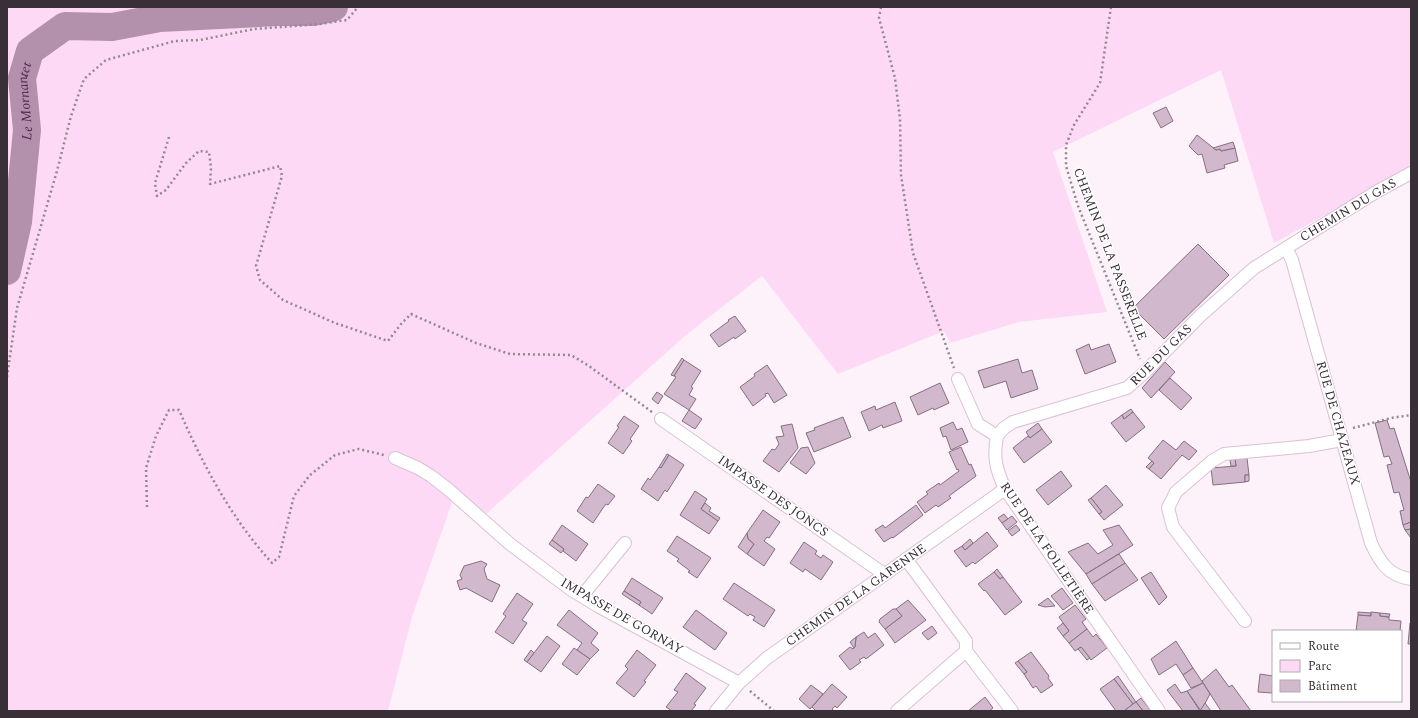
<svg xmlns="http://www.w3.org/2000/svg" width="1418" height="718" viewBox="0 0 1418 718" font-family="Spectral,serif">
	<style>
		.green { fill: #fed9f6 }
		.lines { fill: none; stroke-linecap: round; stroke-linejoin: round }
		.river { stroke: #b391ac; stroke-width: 28 }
		.building { fill: #d1b8cc; stroke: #856f81 }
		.minor-casing { stroke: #dac1d4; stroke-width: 14 }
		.path { stroke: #928890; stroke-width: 2.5; stroke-dasharray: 2 3; stroke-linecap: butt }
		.minor { stroke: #fff; stroke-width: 12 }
		.labels { text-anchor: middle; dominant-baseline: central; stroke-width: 3; stroke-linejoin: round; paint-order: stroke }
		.street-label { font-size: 13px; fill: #392f37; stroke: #fff }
		.water-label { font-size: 14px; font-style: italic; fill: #55284e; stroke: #fff }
	</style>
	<rect width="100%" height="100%" fill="#fdf2fa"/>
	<path class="green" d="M7,7h1404v161l-137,75 -53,-173 -168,82 54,160 -88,10 -69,21 -6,-12 -106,43 -76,-98 -76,59 -200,179 -29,-26 -45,129 -24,94h-381z"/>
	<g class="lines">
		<path class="river" id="s1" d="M7,271l11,-49 9,-92 -5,-52 8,-27 35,-25 47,1 48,-9 118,-6h35l19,-4 2,-1"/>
	</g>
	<g class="building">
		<path d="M1166,107l7,14 -12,7 -8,-15z"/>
		<path d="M1197,135l19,15 4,-1 1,2 14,-3 3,13 -14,4 1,3 -18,5 -5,-19 -4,1 -9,-9z"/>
		<path d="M1233,142l2,6 -14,3 -1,-2 -4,1 -3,-2z"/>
		<path d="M1198,244l31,31 -65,64 -31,-31z"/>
		<path d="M735,316l11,15 -11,8 -1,-2 -15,10 -9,-12 19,-14 -1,-1z"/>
		<path d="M1089,344l2,6 18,-6 7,18 -31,12 -9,-24z"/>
		<path d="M682,358l2,2 -10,16 -3,-1z"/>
		<path d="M1018,359l4,14 10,-3 6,19 -27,9 -5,-17 -22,7 -6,-17z"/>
		<path d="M684,360l17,11 -10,16 2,1 -4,7 7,4 -7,11 -25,-16 12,-17 -2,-1z"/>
		<path d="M1165,362l10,10 -24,26 -9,-10z"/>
		<path d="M767,365l20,30 -13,8 -6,-10 -3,1 1,2 -13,10 -13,-19 15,-11 -1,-2z"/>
		<path d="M1170,378l22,20 -11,12 -22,-20z"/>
		<path d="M940,383l9,20 -15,7 -1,-2 -15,7 -8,-18z"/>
		<path d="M657,392l6,4 -5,8 -6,-5z"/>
		<path d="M895,402l7,19 -19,7 -1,-3 -13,6 -8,-19 14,-6 1,4z"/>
		<path d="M1131,409l2,3 -9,7 -2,-4z"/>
		<path d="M689,410l13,9 -7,10 -13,-8z"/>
		<path d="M1133,412l12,15 -19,15 -15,-19 11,-8 2,4z"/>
		<path d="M624,416l15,10 -9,13 2,2 -9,13 -15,-11 11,-16 -2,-1z"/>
		<path d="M843,417l8,20 -37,15 -8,-19 9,-3 -1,-2z"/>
		<path d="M1387,420l3,9 4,-1 17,54v40l-8,3 -3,-14 4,-1 -5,-18 -5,1 -7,-28 5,-1 -3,-8 -5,1 -9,-34z"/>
		<path d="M953,422l4,8 5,-2 6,14 -17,8 -5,-14 -3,1 -3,-9z"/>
		<path d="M1038,423l4,6 -12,9 -4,-6z"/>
		<path d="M792,424l6,24 -19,24 -16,-11 9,-12 3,1 4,-6 -3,-7 8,-1 -3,-10z"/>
		<path d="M1042,429l10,13 -28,21 -11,-15 15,-12 2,2z"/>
		<path d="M1163,440l13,10 8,-9 13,10 -8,9 -7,-5 -21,24 -12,-10 5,-6 -6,-5z"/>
		<path d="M808,447l7,16 -9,11 -16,-11 11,-15z"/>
		<path d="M961,447l8,18 2,-1 5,12 -27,20 2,2 -13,9 -2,-2 -11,8 -8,-11 11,-8 -2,-2 13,-9 1,2 19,-14 -1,-2 -1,1 -8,-18z"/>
		<path d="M667,454l2,1 -8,13 -2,-1z"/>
		<path d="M669,455l15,10 -17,27 -2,-2 -7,11 -17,-12 7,-11 2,2 9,-13 2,1z"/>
		<path d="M1247,458l2,17h-4v7l-32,3 -2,-17 25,-2 -1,-7z"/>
		<path d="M1235,459l1,7h-5l-1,-6z"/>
		<path d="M1152,461l2,2 -5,6 -3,-2z"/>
		<path d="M1061,471l11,15 -24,19 -12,-15z"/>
		<path d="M1245,475h4v6l-4,1z"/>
		<path d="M598,484l17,12 -7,9 -2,-1 -3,4 -10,15 -16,-12 9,-14 2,1z"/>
		<path d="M1106,485l17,20 -19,15 -5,-6 3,-2 -11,-14z"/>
		<path d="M695,491l12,8 -6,10 17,12 -9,13 -29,-19z"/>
		<path d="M1091,498l11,14 -3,2 -11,-14z"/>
		<path d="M705,503l6,5 -2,3 11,7 -2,3 -17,-12z"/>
		<path d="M916,505l7,10 -30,23 -1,-1 -8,5 -9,-12 8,-5 2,3z"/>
		<path d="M763,510l17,12 -11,16 -2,-1 -3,4 11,8 -11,17 -17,-12 7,-10 -6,-5 -1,-6z"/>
		<path d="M1004,514l4,5 -6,4 -4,-5z"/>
		<path d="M1012,516l5,6 -10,8 -5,-7z"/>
		<path d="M1411,522v7l-6,1 -2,-5z"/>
		<path d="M562,525l26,19 -12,17 -13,-10 1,-2 -12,-9z"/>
		<path d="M1016,525l4,5 -8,6 -4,-5z"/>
		<path d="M1119,525l14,20 -47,29 -18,-22 20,-9 10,11 15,-9 -10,-15z"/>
		<path d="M1411,529v9l-6,-8z"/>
		<path d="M987,532l11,14 -23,18 -2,-2 -7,5 -12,-16 8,-5 3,4z"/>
		<path d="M747,533l1,6 6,5 -7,10 -9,-7z"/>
		<path d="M677,536l34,22 -14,20 -9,-6 2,-1 -13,-10 2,-2 -12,-8z"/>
		<path d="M970,539l3,4 -8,7 -3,-4z"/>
		<path d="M552,540l12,9 -3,4 -12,-9z"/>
		<path d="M804,542l13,9 -2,3 6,4 2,-3 10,7 -12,18 -16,-11 -2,3 -13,-9z"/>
		<path d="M1119,554l6,9 -33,21 -6,-10z"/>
		<path d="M481,561l6,3 -3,5 3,10 13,6 -8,17 -26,-14 -6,2 -3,-9 5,-2 -2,-4 4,-9z"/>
		<path d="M1125,563l13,17 -33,21 -13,-17z"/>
		<path d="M997,569l6,8 -3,2 -6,-7z"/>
		<path d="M994,572l6,7 3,-2 19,25 -17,13 -20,-25 -1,1 -6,-7z"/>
		<path d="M1151,572l16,25 -8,8 -18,-27z"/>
		<path d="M632,578l31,20 -11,16 -13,-9 2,-3 -17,-11z"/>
		<path d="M734,583l41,27 -11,17 -11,-7 2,-3 -5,-3 -2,2 -25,-17z"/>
		<path d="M1062,588l11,15 -10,7 -12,-14z"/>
		<path d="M624,591l17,11 -2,3 -17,-11z"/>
		<path d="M517,593l16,11 -11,16 5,3 -14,21 -18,-12 11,-16 -3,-2z"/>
		<path d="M1048,598l7,8 -10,1 -7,-2z"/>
		<path d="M908,600l18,20 -31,23 -10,-14 17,-13 -6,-7z"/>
		<path d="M1075,605l11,14 -4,3 5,7 -18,14 -6,-7 6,-5 -10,-14z"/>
		<path d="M893,609h3l6,7 -17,13 -6,-7 1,-3z"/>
		<path d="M569,610l29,23 -7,10 8,7 -9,9 -13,-9 5,-7 -25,-18z"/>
		<path d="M696,610l31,23 -12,17 -32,-23z"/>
		<path d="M1358,612l13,1v3l-13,-1z"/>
		<path d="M1371,612l9,1v3l9,1v3l12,1 -1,10h-44l2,-16 13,1z"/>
		<path d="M1380,613l10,1 -1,3 -9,-1z"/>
		<path d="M1063,623l6,8 -6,5 -6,-8z"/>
		<path d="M1410,623h1v21h-3z"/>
		<path d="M932,626l5,7 -9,7 -6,-7z"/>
		<path d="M1087,629l6,8 3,-3 11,14 -16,12 -10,-13 -6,4 -6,-8z"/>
		<path d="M864,632l4,6 7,-5 9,12 -18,14 -2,-2 -5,3 2,2 -11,8 -11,-14 11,-9 3,2 2,-2 1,-10z"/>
		<path d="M547,636l13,10 -19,26 -14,-10z"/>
		<path d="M856,637l-1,10 -1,1 -4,-6z"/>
		<path d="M1176,641l17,27 -10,7 -7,-11 -17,11 -8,-16z"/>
		<path d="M1081,647l9,11 -3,2 -9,-11z"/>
		<path d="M574,648l16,11 -13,16 -15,-11z"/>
		<path d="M531,650l3,3 -7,9 -3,-2z"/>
		<path d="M637,650l19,15 -12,16 2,1 -12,15 -18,-14 12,-14 -3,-3z"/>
		<path d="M1031,652l18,24 -1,2 5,7 -12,8 -5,-7 -3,2 -9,-14 3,-2 -9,-11z"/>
		<path d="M1018,661l9,11 -3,2 -9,-11z"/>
		<path d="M1193,668l10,15 -12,5 -8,-13z"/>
		<path d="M1216,669l13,18 3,-2 19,26h-30l-19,-30z"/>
		<path d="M686,673l20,15 -12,16 2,1 -5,6h-19l-6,-4 12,-15 -4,-2z"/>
		<path d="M1260,674l13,2 -1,17 -14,-1z"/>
		<path d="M1118,676l18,26 -3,2 -19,-25z"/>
		<path d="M1114,679l19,25 -9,7h-8l-16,-22z"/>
		<path d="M1203,683l7,11 -9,17 -14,-20z"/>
		<path d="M832,684l15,13 -10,11 -2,-2 -3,3 2,2h-18l-4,-4z"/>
		<path d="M1175,684l6,9 6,-2 13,20h-17l-16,-21z"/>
		<path d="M811,685l12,9 -13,15 -11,-10z"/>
		<path d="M985,697l8,11 -4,3h-21z"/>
		<path d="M1141,698l10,13h-8l-7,-9z"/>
		<path d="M1136,702l7,9h-19l9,-7z"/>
		<path d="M1205,703l6,8h-11z"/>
	</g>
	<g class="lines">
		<g class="minor-casing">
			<g id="minor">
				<path d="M1286,248l6,12 79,283c9,19 17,33 40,36"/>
				<path d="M958,379l20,45 19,12c-4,22 -1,33 8,53l154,222"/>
				<path d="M661,419l223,155"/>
				<path d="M997,436l7,-8 9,-6 114,-34 18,-16 55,-56 54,-48 122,-76 35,-19"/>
				<path d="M395,458l23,10 13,8 18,14 61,54 60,45 28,17 141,77"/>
				<path d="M582,596l43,-53"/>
				<path d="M1245,621l-72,-94 -5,-19 8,-16 36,-31 12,-7 85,-8 33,-6"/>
				<path d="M966,651l46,60"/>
				<path d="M716,711l23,-28 28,-25 238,-169"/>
				<path d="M897,711l69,-60v-10l-60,-82"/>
			</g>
		</g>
		<g class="path">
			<path d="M881,7l-2,11 16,60 5,41 1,56 12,78 41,115"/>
			<path d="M1111,7l-11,76 -26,42 -8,20v21l12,40 62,153"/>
			<path d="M169,137l-14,46 2,13 9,-6 20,-27 13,-12 10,1 2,16 -1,16 70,-18 2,10 -26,90 4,14 23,20 52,23 53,18 13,-17 10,-10 65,29 34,11 61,1 18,11 63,46"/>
			<path d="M7,377l10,-69 40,-137 14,-55 13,-37 22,-19 69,-19 25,-1 54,-11 66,-5 27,-4 11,-13"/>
			<path d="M1353,428l38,-10 20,-3"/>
			<path d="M147,507l-1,-39 10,-32 13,-26h10c24,55 52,108 93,153l7,-6 15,-61 16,-21 25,-20 24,-6 25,6"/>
			<path d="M750,691l24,20"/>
		</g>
		<use href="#minor" class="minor"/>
	</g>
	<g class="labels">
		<g class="street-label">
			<text transform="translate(1348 210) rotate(-31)">CHEMIN DU GAS</text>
			<text transform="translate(1110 254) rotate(69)">CHEMIN DE LA PASSERELLE</text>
			<text transform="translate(1161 355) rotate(-45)">RUE DU GAS</text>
			<text transform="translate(1338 423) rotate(74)">RUE DE CHAZEAUX</text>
			<text transform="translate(773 496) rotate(35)">IMPASSE DES JONCS</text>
			<text transform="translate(1047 548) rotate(56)">RUE DE LA FOLLETIÈRE</text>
			<text transform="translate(856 595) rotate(-35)">CHEMIN DE LA GARENNE</text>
			<text transform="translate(622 616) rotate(30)">IMPASSE DE GORNAY</text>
		</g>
		<g class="water-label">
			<text stroke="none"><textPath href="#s1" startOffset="172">Le Mornantet</textPath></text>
		</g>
	</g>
	<rect width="1418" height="718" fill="none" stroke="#392f37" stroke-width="16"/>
	<rect x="1272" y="630" width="130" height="72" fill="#ffffff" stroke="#b0acaf"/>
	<rect x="1280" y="643" width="20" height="6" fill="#ffffff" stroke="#b0acaf"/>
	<text x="1308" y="650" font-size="12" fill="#392f37">Route</text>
	<rect x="1280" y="660" width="20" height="12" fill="#fed9f6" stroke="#b0acaf"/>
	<text x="1308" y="670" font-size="12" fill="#392f37">Parc</text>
	<rect x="1280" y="680" width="20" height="12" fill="#d1b8cc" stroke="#b0acaf"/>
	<text x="1308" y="690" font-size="12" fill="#392f37">Bâtiment</text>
</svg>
